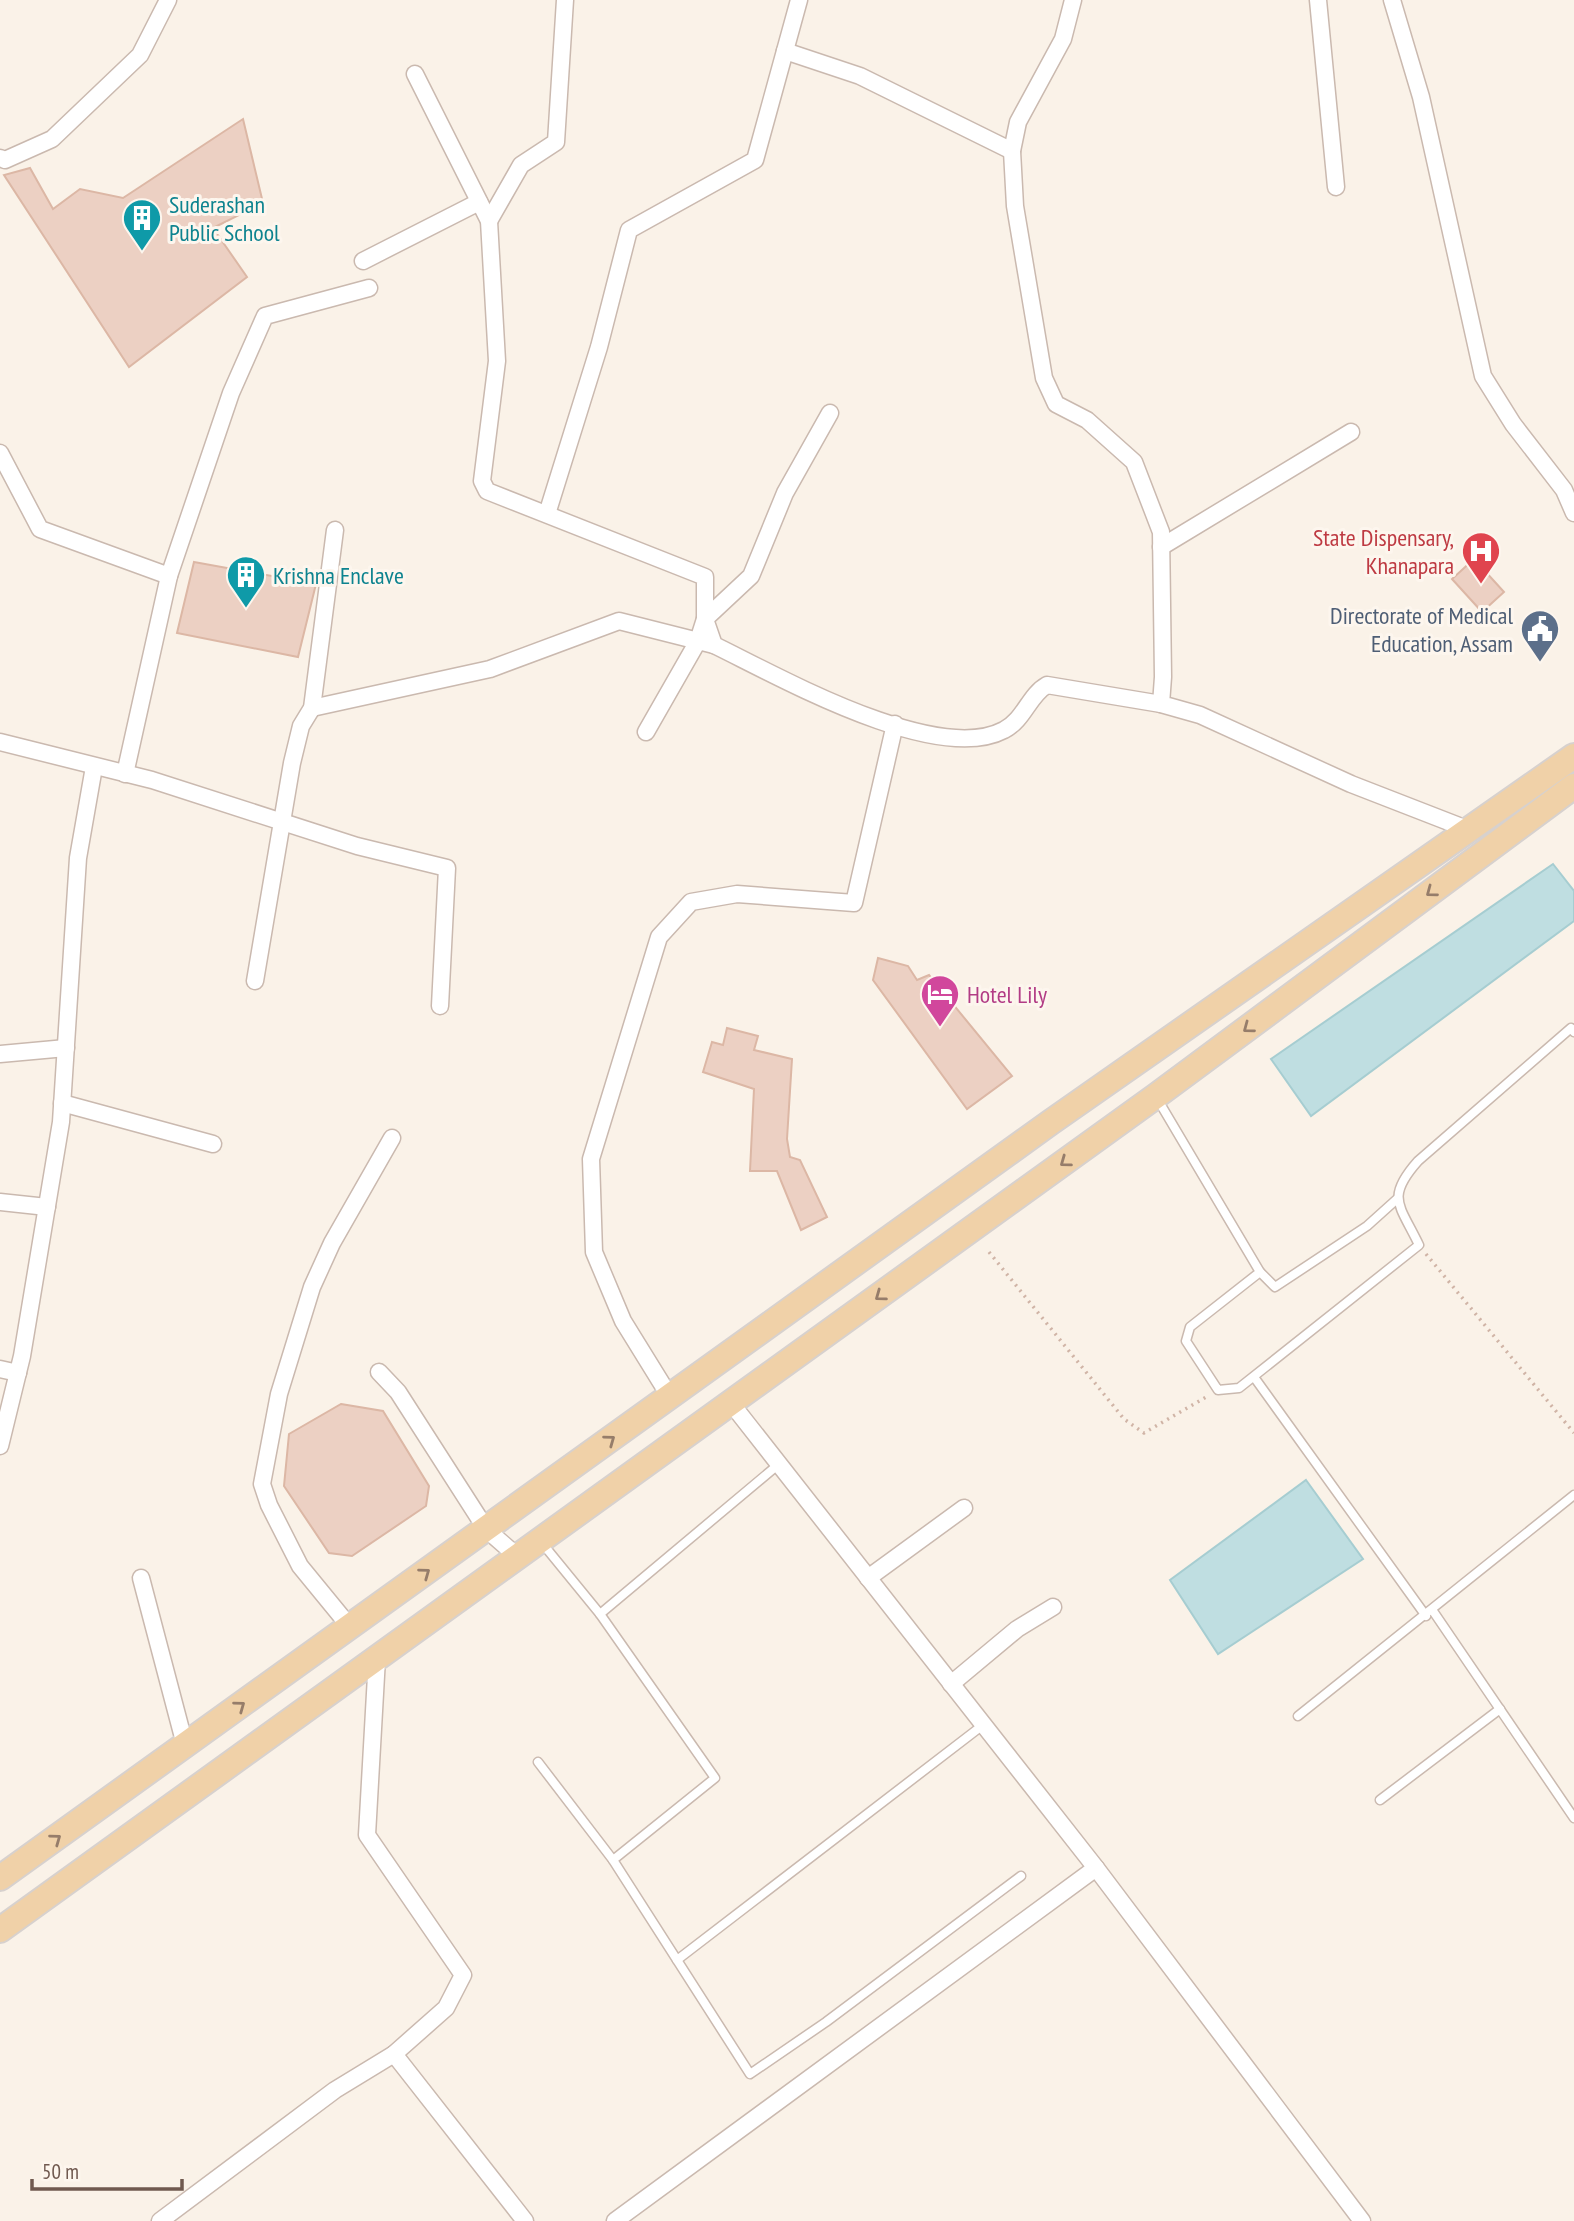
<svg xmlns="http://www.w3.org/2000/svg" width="1574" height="2221" viewBox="0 0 1574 2221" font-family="'PT Sans Narrow',sans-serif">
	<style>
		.water { fill: #bfdee1; stroke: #a6cdd1; stroke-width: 2 }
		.building { fill: #ecd0c3; stroke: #dcb7a5; stroke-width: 2 }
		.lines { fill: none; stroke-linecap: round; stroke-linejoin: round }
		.service-casing { stroke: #cab9af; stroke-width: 11 }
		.minor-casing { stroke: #cab9af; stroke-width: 19 }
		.primary-casing { stroke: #d7d1ce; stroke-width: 28 }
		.path { stroke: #d0b4a6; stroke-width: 3.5; stroke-dasharray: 2 5; stroke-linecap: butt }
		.service { stroke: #fff; stroke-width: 8 }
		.minor { stroke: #fff; stroke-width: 16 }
		.primary { stroke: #f0d1a8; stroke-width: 24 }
		.oneway { stroke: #967d6a }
		.labels { text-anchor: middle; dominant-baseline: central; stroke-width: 6; stroke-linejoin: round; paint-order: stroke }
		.culture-label { font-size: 24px; fill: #0d838f; stroke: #fdf6ee; text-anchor: start }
		.health-label { font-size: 24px; fill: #be3a42; stroke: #fdf6ee; text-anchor: end }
		.service-label { font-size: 24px; fill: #4e5e75; stroke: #fdf6ee; text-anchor: end }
		.hotel-label { font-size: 24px; fill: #b23c85; stroke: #fdf6ee; text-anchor: start }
	</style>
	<rect width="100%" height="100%" fill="#faf2e8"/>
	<g class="water">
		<path d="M1553,864l21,27v30l-263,195 -40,-57z"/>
		<path d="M1306,1480l57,79 -145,95 -48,-74z"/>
	</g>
	<g class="building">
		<path d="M243,119l20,84 -50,25 34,49 -118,90 -125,-192 26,-7 23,41 27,-20 43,9z"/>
		<path d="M1474,559l30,33 -22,20 -30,-33z"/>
		<path d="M194,562l122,22 -18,73 -121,-24z"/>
		<path d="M878,958l30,8 9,14 12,-5 83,101 -45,33 -94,-129z"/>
		<path d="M727,1028l31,8 -4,14 38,9 -5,80 3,18 10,3 27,57 -26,13 -24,-59h-27l4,-82 -51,-17 9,-30 11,3z"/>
		<path d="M341,1404l42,7 46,75 -3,20 -74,50 -23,-3 -45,-67 5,-52z"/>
	</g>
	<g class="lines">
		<g class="service-casing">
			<g id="service">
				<path d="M1158,1100l102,172 -70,55 -4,14 32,49 21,-2 180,-143c-19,-40 -34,-47 -1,-84l153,-133 3,4"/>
				<path d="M1260,1272l15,15 92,-61 30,-27"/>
				<path d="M1254,1377l172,239"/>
				<path d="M542,1543l58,71 179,-150"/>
				<path d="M1433,1611l141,207"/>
				<path d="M600,1614l115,164 -102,82 137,214 76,-52 195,-146"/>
				<path d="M1298,1716l276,-221"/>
				<path d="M538,1762l75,98"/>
				<path d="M1380,1800l120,-91"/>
				<path d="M677,1960l306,-235"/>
			</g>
		</g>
		<g class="minor-casing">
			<g id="minor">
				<path d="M1073,0l-10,39 -45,83 -6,29 3,55 29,172 12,26 31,16 47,42 27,70 2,145 -2,27 39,11 151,69 121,47"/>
				<path d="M1318,0l18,187"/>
				<path d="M1392,0l29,97 62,279 30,48 51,66 10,23"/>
				<path d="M785,51l75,25 152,75"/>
				<path d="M415,74l74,147 8,140 -15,120 5,10 218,86v42l9,26c64,31 222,121 290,85 20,-10 25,-35 43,-45l114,19"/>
				<path d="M0,158l5,2 47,-21 88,-84 28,-55"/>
				<path d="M489,221l32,-56 35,-23 9,-142"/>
				<path d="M363,261l116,-59"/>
				<path d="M0,453l40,76 129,47"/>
				<path d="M547,514l52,-167 30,-117 126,-70 44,-160"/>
				<path d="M1161,547l190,-115"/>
				<path d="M312,708l178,-39 129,-48 95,24"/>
				<path d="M646,732l52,-91 7,-22 46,-43 34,-83 45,-80"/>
				<path d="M0,742l152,38 205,66 90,22 -7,138"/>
				<path d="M125,774l44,-198 62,-183 34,-77 104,-28"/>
				<path d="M255,981l37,-218 9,-37 11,-18 23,-178"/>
				<path d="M0,1054l66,-6"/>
				<path d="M62,1103l151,41"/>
				<path d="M0,1202l47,5"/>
				<path d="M0,1369l18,4"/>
				<path d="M379,1372l19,20 88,137 32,28"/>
				<path d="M670,1397l-47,-76 -29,-69 -3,-93 68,-222 32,-35 46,-8 117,9 41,-179"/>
				<path d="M731,1403l365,465 266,353"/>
				<path d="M0,1446l22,-90 39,-234 17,-264 16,-91"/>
				<path d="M141,1578l44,167"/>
				<path d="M868,1578l96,-70"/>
				<path d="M350,1627l-50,-61 -31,-61 -7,-21 17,-90 33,-107 20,-44 60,-105"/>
				<path d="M951,1684l66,-55 36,-22"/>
				<path d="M394,2054l131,167"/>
				<path d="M160,2221l175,-131 59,-36 52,-46 17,-33 -96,-140 10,-177"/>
				<path d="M615,2221l481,-353"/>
			</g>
		</g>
		<g class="primary-casing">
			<g id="primary">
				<path d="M0,1878l1051,-756 523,-366"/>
				<path d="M0,1930l1156,-834 418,-310"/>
			</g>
		</g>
		<g class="path">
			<path d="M989,1252l135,167 20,14 64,-37"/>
			<path d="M1426,1254l148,179"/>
		</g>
		<use href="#service" class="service"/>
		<use href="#minor" class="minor"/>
		<use href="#primary" class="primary"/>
	</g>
	<defs><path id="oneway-chevron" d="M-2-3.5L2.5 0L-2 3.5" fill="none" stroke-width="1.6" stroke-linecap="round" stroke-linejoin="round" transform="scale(1.75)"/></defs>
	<g class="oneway">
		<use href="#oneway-chevron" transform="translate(1431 892) rotate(143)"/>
		<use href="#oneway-chevron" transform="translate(1248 1028) rotate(143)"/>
		<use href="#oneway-chevron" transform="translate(1065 1162) rotate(144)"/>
		<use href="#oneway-chevron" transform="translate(880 1296) rotate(144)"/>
		<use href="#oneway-chevron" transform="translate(610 1440) rotate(-36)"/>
		<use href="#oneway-chevron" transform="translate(425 1573) rotate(-36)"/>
		<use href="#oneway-chevron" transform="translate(240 1706) rotate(-36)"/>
		<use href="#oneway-chevron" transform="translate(56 1839) rotate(-36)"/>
	</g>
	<defs>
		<g id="building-pin" transform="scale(2.0125)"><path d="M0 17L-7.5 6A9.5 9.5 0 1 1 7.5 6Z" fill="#0f9aa8" stroke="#fdf6ee"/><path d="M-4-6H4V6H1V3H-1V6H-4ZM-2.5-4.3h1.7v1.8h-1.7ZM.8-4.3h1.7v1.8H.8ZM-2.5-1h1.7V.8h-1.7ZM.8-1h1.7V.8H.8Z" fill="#fff"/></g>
		<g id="hospital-pin" transform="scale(2.0125)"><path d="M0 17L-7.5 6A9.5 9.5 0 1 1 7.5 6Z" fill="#e0444e" stroke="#fdf6ee"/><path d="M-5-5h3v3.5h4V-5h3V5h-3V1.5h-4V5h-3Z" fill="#fff"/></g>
		<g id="civic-pin" transform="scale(2.0125)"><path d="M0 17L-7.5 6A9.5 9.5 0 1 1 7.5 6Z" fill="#5c6f8a" stroke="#fdf6ee"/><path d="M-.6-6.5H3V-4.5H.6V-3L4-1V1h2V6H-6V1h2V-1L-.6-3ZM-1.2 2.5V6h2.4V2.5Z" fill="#fff"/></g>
		<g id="hotel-pin" transform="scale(2.0125)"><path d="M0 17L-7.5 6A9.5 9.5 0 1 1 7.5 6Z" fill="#d1479c" stroke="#fdf6ee"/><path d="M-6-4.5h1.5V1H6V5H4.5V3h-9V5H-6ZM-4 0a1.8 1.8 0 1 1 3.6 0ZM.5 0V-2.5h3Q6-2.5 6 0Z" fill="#fff"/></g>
	</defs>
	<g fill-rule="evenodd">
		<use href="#building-pin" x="142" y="218"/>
		<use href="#hospital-pin" x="1481" y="551"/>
		<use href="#building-pin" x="246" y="575"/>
		<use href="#civic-pin" x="1540" y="629"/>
		<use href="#hotel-pin" x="940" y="994"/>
	</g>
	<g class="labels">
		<g class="culture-label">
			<text x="169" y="204">Suderashan<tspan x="169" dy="28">Public School</tspan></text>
			<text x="273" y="575">Krishna Enclave</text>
		</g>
		<g class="health-label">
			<text x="1454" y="537">State Dispensary,<tspan x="1454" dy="28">Khanapara</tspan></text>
		</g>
		<g class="service-label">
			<text x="1513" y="615">Directorate of Medical<tspan x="1513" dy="28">Education, Assam</tspan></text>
		</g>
		<g class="hotel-label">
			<text x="967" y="994">Hotel Lily</text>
		</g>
	</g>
	<path d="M32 2179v10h150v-10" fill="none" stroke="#70594f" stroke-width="3.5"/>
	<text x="42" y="2179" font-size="21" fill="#70594f" stroke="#fdf6ee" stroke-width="5" paint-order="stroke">50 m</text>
</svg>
